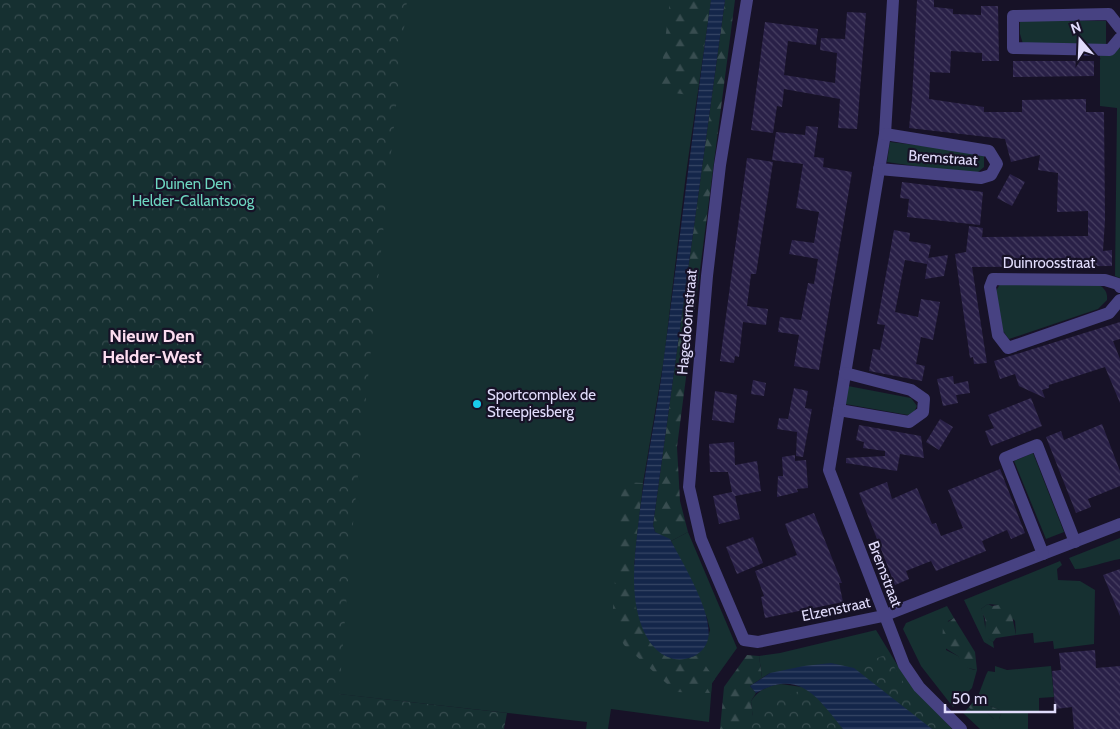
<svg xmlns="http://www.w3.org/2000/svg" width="1120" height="729" viewBox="0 0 1120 729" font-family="Cabin,sans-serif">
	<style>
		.grass { fill: #163031 }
		.forest { fill: url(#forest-firs) }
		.park { fill: url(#park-crowns) }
		.water { fill: url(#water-rules) }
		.building { fill: url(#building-back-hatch) }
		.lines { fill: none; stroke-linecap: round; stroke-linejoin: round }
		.minor { stroke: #474282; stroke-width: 12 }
		.poi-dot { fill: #19cdeb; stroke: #171227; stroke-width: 2 }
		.labels { text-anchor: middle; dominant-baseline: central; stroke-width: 4.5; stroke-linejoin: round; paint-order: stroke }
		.street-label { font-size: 15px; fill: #e1dcfc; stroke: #171227 }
		.park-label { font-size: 15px; fill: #6dd7c1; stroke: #171227 }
		.poi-label { font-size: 15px; fill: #e1dcfc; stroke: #171227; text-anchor: start }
		.quarter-label { font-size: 18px; font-weight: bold; fill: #fcddf0; stroke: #171227 }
	</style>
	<defs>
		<pattern id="forest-firs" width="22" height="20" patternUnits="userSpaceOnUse" patternTransform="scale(1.25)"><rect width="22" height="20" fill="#163031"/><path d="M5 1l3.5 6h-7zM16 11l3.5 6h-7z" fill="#384d50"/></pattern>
		<pattern id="park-crowns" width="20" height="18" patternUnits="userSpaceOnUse" patternTransform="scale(1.25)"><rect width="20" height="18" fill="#163031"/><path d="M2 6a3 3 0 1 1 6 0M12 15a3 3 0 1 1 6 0" fill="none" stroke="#384d50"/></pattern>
		<pattern id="water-rules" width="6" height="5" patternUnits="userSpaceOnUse" patternTransform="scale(1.25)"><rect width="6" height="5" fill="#14264a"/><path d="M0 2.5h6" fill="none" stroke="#364565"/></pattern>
		<pattern id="building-back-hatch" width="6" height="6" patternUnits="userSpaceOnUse" patternTransform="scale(1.25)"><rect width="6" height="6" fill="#292047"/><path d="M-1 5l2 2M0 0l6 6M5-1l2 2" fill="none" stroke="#484062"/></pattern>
	</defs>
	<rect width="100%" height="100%" fill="#171227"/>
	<g class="grass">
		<path d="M336,0h375l-25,174 -22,185 -21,124 -9,81 72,79 4,-13 -3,-12 -36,-77 17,-9 49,116 -25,35 -3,39 -98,-13 -3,20h-22l1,-7 -249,-28z"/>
		<path d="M1029,20l77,1v24l-83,-1 -3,-10v-12z"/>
		<path d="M1120,48v230l-5,-2 2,-168 -17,-2v-51z"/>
		<path d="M890,142l87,10 7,4v11l-6,5 -17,1 -74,-11z"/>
		<path d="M1096,283c7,4 12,8 11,17l-9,9 -89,30 -6,-8 -7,-40 4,-7z"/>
		<path d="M848,386l63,12 6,8 -3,6 -6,3 -63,-11z"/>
		<path d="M1033,453l31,79 -18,7 -32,-78z"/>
		<path d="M1120,538v21c-14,2 -32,10 -45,10l-6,-11z"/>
		<path d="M1060,561l2,4 -5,4 1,11 22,1 15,9 -1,54 -40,5 -1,-8 -19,2 -1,-10 -17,2 -1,-14 -17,-16 -10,-1 -7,5c6,11 1,26 12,33l1,6 -10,-6 -20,-42z"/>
		<path d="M947,606l7,12 -6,3 -2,29 12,6c6,8 7,13 19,14l-5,18 -19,19 -32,-41 -18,-37 3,-6z"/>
		<path d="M876,630l25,41 51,58h-20l-162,-56 -8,5 -3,-22 21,-3z"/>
		<path d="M995,666l12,4 44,-4 3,31 -15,1v13l-11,2v16h-48l-17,-16 6,-6 2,3 9,3 5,-2 9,8h5l3,-8 -12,-5 -5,-8 -7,-2 8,-21 2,-4 7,1z"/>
		<path d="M781,684l21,3 11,5 -59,37 -3,-28c8,-11 17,-16 30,-17z"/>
	</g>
	<g class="forest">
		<path d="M670,0h41l-14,96 -38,-5z"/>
		<path d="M725,0h10l-58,447 3,54 8,31 -17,9 -16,-9 -2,-7z"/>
		<path d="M622,482l21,1c-4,37 -11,76 -9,114 3,35 24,73 64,58l17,24 -3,4 -1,10 -35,-1 -52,-47 -12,-23z"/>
		<path d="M988,604l4,2 12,-2 7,7 5,24 -20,3 -3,4c-14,-9 -4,-16 -9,-26 -1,-2 -3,-4 -3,-7z"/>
		<path d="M954,618l21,34 2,18 -13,-3 -6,-11 -16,-10 1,-21z"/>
		<path d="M747,655l12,1 3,22 -12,8 6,7 -5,8 3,28h-34l4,-42z"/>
		<path d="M978,696l11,5 1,5 12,5 -3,8h-5l-9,-8c-7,2 -12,3 -16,-4z"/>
	</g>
	<g class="park">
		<path d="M0,0h407l-56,543 -12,151 168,19 -3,16h-504z"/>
		<path d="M887,654h3l-1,3c15,29 29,49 52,72h-207l34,-25z"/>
	</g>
	<g class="water">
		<path d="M711,0h14l-72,525 2,7 15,7c12,23 44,75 38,100 -2,8 -8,15 -16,18 -24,9 -42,-9 -50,-30 -12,-32 -8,-67 -4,-100 6,-57 19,-113 26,-170 16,-119 30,-238 47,-357z"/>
		<path d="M831,663l23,5 78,61h-89c-25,-31 -43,-61 -87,-36l-6,-7 20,-13 34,-7z"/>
	</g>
	<g class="building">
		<path d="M917,0h17v7l19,2v5l28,1v-9h17l1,55h-17v-8l-31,-2 -1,22 -20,-1 -1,27 55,8v5h38v-12l64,-1v13h18l1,108 -2,31 9,-1v16l-140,1 15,96 -13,1 -1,-7 -3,1 -15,-104 11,-2 3,-26 14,2 -1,9 106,-1v-25l-31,1 1,-39 -20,-3 2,-15 -29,7 -6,-23 -96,-11 3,-28z"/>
		<path d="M847,12l19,1 -9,116 -19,-1 2,-29 -56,-10 -2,18 -5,-1 -4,27 -22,-3 14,-108 53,7 -2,16 -28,-4 -4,34 51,8 2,-30 -17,-3 1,-12 24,1z"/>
		<path d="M1013,61h81v15l-81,1z"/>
		<path d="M806,126l12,1 -4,30 10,1 -1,9 29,5 -33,198 -25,-4 5,-31 -21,-3 2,-15 21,3 7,-37 6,1 4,-25 -29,-5 3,-14 22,3 5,-31 -23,-4 7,-44 -31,-4 4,-28 29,3z"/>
		<path d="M747,158l26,4 -17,112h-5l-4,32 21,3 -2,16 -23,-3 -4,35 -4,-1 -1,7 -14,-2z"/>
		<path d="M1010,174l15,8 -13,24 -15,-8z"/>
		<path d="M902,182l81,10 -3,33 -73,-8 2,-18 -9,-1z"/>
		<path d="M894,230l16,3 -1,8 22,4 -4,19 -22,-4 -10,52 23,5 3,-18 19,3 -7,38 -12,-3 -5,27 9,2 -3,15 -53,-10 4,-22 7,1 5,-25 -8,-1z"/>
		<path d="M948,255l-4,21 -19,3 3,-21z"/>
		<path d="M1120,322v17l-7,2 7,18v44l-15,-36 -56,18v3l-7,2 3,8 -26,-12 -4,-12 -15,5 -6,-18z"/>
		<path d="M953,376l1,8 14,-3 2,12 -14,2 2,8 -15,3 -6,-27z"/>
		<path d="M753,380l13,3 -2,13 -13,-2z"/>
		<path d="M794,388l14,3 -3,17 7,1 -9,48 -7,-1 1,-24 -20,-3 2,-11 9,1z"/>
		<path d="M715,391l22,4 -3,28 -22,-3z"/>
		<path d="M1031,398l11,28 -51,20 -6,-15 9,-3 -6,-13z"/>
		<path d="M940,419l13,8 -14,23 -13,-8z"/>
		<path d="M1102,424l18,47v15l-32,13 3,8 -15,6 -30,-76 15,-6 3,9z"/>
		<path d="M859,425l62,11 3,22 -24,-4 -3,17 -51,-8v-5l39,-2v-5l-22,-3 1,-6 -8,-2z"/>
		<path d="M734,442l1,23 22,-4 4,30 -26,5 5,23 -21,5 -6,-28 19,-4 -4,-20h-18l-1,-28z"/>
		<path d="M795,455v6l11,-1 2,28 -11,1 1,3 -21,5 1,-21h5l-1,-19z"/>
		<path d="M1000,469l25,64 -14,6 -4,-9 -25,11 4,10 -50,20 -5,-10 -25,10 3,8 -14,6 -36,-92 28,-11 5,17 25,-11 15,36 4,-1 5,13 22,-8 -15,-38z"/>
		<path d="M814,513l28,70h-3l4,19 -78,16 -4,-21 3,-1 -9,-25 42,-16 -12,-31z"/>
		<path d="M753,537l10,26 -26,11 -11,-27z"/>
		<path d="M1120,569v47l-17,-41z"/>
		<path d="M1095,650l1,18 24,-2v63h-46l-2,-22 -17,2 -3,-38 9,-1 -2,-17z"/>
	</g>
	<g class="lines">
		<g class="minor">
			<path d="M747,0l-27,165 -13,111 -18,211 12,52 43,101 14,2 125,-26 237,-92"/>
			<path d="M893,0l-8,134 -56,336 75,195 15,22 42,42"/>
			<path d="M1120,28l-11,-14 -96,2v32l97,2 10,-12"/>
			<path d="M879,169l102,9 10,-3 6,-11 -8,-13 -104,-17"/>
			<path d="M1120,287l-2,-3 -13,-4 -112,-1 -3,8 8,48 10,13 101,-35 11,-13"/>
			<path d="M839,410l70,12 14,-10 1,-13 -13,-9 -66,-17"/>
			<path d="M1043,554l-38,-96 32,-13 38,97"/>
		</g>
	</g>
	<circle class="poi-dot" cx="477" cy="404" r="5"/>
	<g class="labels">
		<g class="street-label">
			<text transform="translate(943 158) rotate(4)">Bremstraat</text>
			<text x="1049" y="263">Duinroosstraat</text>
			<text transform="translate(687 322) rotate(-85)">Hagedoornstraat</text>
			<text transform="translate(885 574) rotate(69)">Bremstraat</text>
			<text transform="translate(836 609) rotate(-12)">Elzenstraat</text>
		</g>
		<g class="park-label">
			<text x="193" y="184">Duinen Den<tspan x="193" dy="17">Helder-Callantsoog</tspan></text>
		</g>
		<g class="poi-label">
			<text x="487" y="395">Sportcomplex de<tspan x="487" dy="17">Streepjesberg</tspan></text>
		</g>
		<g class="quarter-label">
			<text x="152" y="336">Nieuw Den<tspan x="152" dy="21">Helder-West</tspan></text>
		</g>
	</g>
	<g transform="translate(1080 40) rotate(341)" stroke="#171227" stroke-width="4" paint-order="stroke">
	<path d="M0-4L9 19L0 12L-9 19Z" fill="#e1dcfc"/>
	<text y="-8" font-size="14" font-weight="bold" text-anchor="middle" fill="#e1dcfc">N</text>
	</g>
	<path d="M945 704v8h110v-8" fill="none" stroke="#e1dcfc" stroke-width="2.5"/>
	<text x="952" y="704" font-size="15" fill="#e1dcfc" stroke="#171227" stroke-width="4" paint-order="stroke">50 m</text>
</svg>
